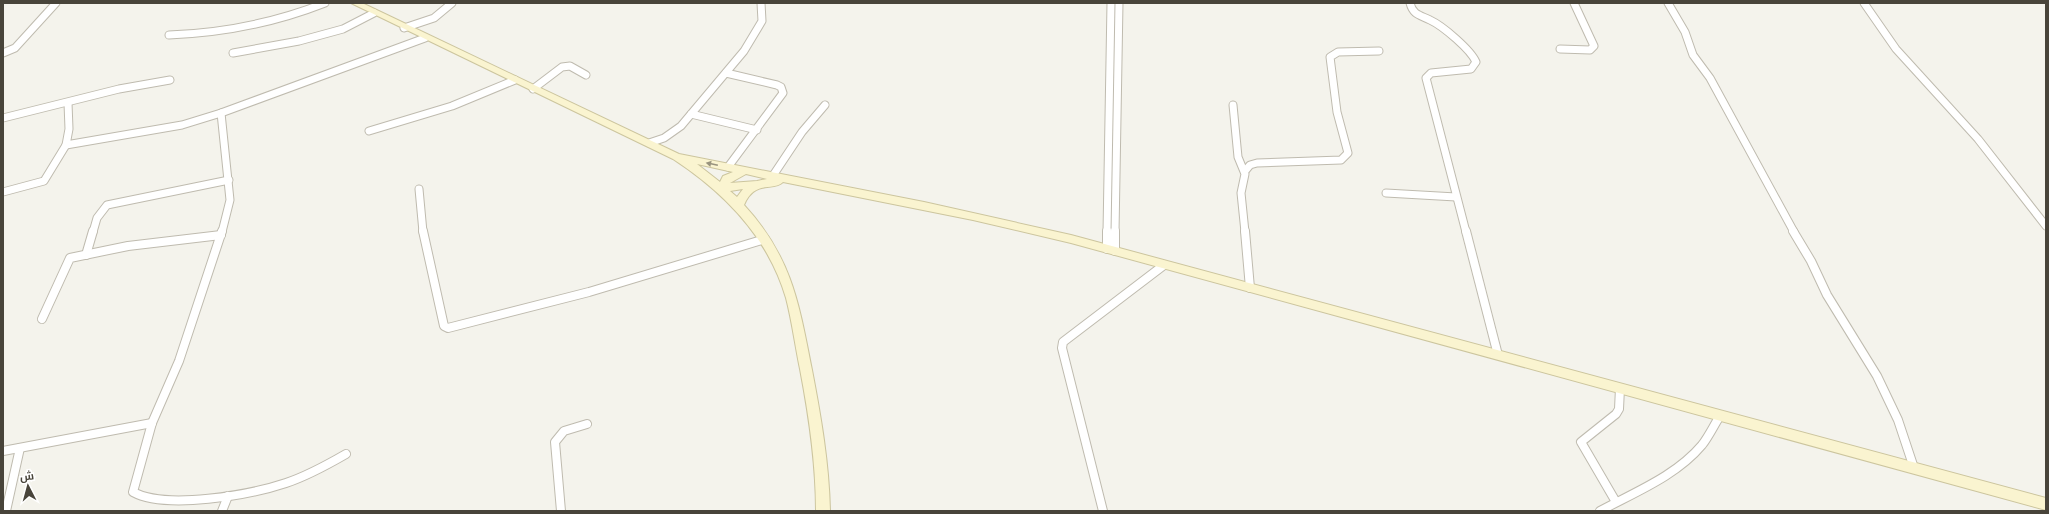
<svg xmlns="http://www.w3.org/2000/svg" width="2049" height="514" viewBox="0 0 2049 514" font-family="'Nunito Sans',Cairo,sans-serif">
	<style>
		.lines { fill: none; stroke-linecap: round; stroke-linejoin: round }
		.street-far1-casing { stroke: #bfbbaf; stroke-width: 9 }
		.street-casing { stroke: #bfbbaf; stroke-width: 10 }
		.secondary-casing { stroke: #ccc59e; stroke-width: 2 }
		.street-far1 { stroke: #fff; stroke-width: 7 }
		.street { stroke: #fff; stroke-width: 8 }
		.secondary { fill: #faf4d0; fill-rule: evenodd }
		.oneway { fill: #98937e }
	</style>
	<rect width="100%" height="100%" fill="#f4f3ec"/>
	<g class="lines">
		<g class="street-far1-casing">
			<g id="street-far1">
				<path d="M1410,3c3,12 10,12 20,17 13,6 41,30 46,42l-5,7 -40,4 -5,5 40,154"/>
				<path d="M1668,3l17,29 8,23 17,23 84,154"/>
				<path d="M1864,3l32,46 82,90 68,87"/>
				<path d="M404,28l30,-10 18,-15"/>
				<path d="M169,35c54,-2 105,-12 156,-32"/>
				<path d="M1560,49l30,1 4,-4 -20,-43"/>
				<path d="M3,53l12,-5 41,-45"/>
				<path d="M233,53l66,-12 44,-12 31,-16"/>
				<path d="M726,73l51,12 4,2 2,6 -55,74"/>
				<path d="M533,89l29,-22 8,-1 16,9"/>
				<path d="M68,103l1,26 -3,16 116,-20 39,-12 204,-75"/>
				<path d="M1233,105l5,52 7,17 -4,19 4,39"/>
				<path d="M221,113l9,87 -8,32"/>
				<path d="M691,114l66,16"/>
				<path d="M3,118l116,-29 51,-9"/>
				<path d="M369,131l83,-25 63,-26"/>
				<path d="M649,143l15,-5 17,-12 63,-75 18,-30 -1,-18"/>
				<path d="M1245,171l5,-6 7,-2 84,-3 7,-7 -11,-41 -7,-55 8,-5 41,-1"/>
				<path d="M772,177l30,-45 23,-27"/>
				<path d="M419,189l4,43"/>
				<path d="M3,192l41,-11 22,-36"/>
				<path d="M1386,193l70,4"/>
				<path d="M93,232l4,-14 10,-13 122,-25"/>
				<path d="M1107,232l4,-229"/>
				<path d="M1115,232l4,-229"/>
			</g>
		</g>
		<g class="street-casing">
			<g id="street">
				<path d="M222,231l-43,130 -27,62 -19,69c33,18 117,3 153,-9 21,-7 41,-18 60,-29"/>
				<path d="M423,231l21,95 4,2 141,-36 176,-53"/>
				<path d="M1245,231l5,57"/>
				<path d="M1466,231l32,124"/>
				<path d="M1793,231l18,30 16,34 50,81 21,44 16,48"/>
				<path d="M1107,249v-18"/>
				<path d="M1115,251v-20"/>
				<path d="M86,255l7,-24"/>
				<path d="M42,319l28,-61 58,-12 93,-11"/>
				<path d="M3,451l149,-28"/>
				<path d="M1616,502l-35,-60 35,-28 3,-5 1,-21"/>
				<path d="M6,511l14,-63"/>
				<path d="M222,511l6,-15"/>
				<path d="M561,511l-6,-69 9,-11 23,-7"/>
				<path d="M1103,511l-41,-163 1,-6 101,-77"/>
				<path d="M1600,511c35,-19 76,-35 102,-66 7,-9 12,-20 18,-29"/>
			</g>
		</g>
		<g class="secondary-casing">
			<path id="secondary" d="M351,3h11l317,151 245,48 147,33 975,263v12l-975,-267 -98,-23 -190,-38c-10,10 -28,-3 -39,23 48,52 55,99 68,165 9,47 17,93 18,141h-14c0,-48 -7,-95 -16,-142 -5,-24 -8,-48 -14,-71 -18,-61 -61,-105 -113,-139zM697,164l36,8 -10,4 -3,6zM746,174l21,5 -10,2 -27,2zM743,189l-6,8 -7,-6z"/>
		</g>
		<use href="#street-far1" class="street-far1"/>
		<use href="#street" class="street"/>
		<use href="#secondary" class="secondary"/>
	</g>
	<defs><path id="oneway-solid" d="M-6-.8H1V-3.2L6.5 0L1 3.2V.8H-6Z"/></defs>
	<use class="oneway" href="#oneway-solid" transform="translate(712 164) rotate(-168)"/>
	<rect width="2049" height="514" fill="none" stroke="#48443a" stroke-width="8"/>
	<g transform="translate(28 486) rotate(354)" stroke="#ffffff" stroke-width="3" paint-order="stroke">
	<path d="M0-3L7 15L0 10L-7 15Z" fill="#48443a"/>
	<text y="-6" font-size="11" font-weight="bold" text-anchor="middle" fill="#48443a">ش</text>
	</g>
</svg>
